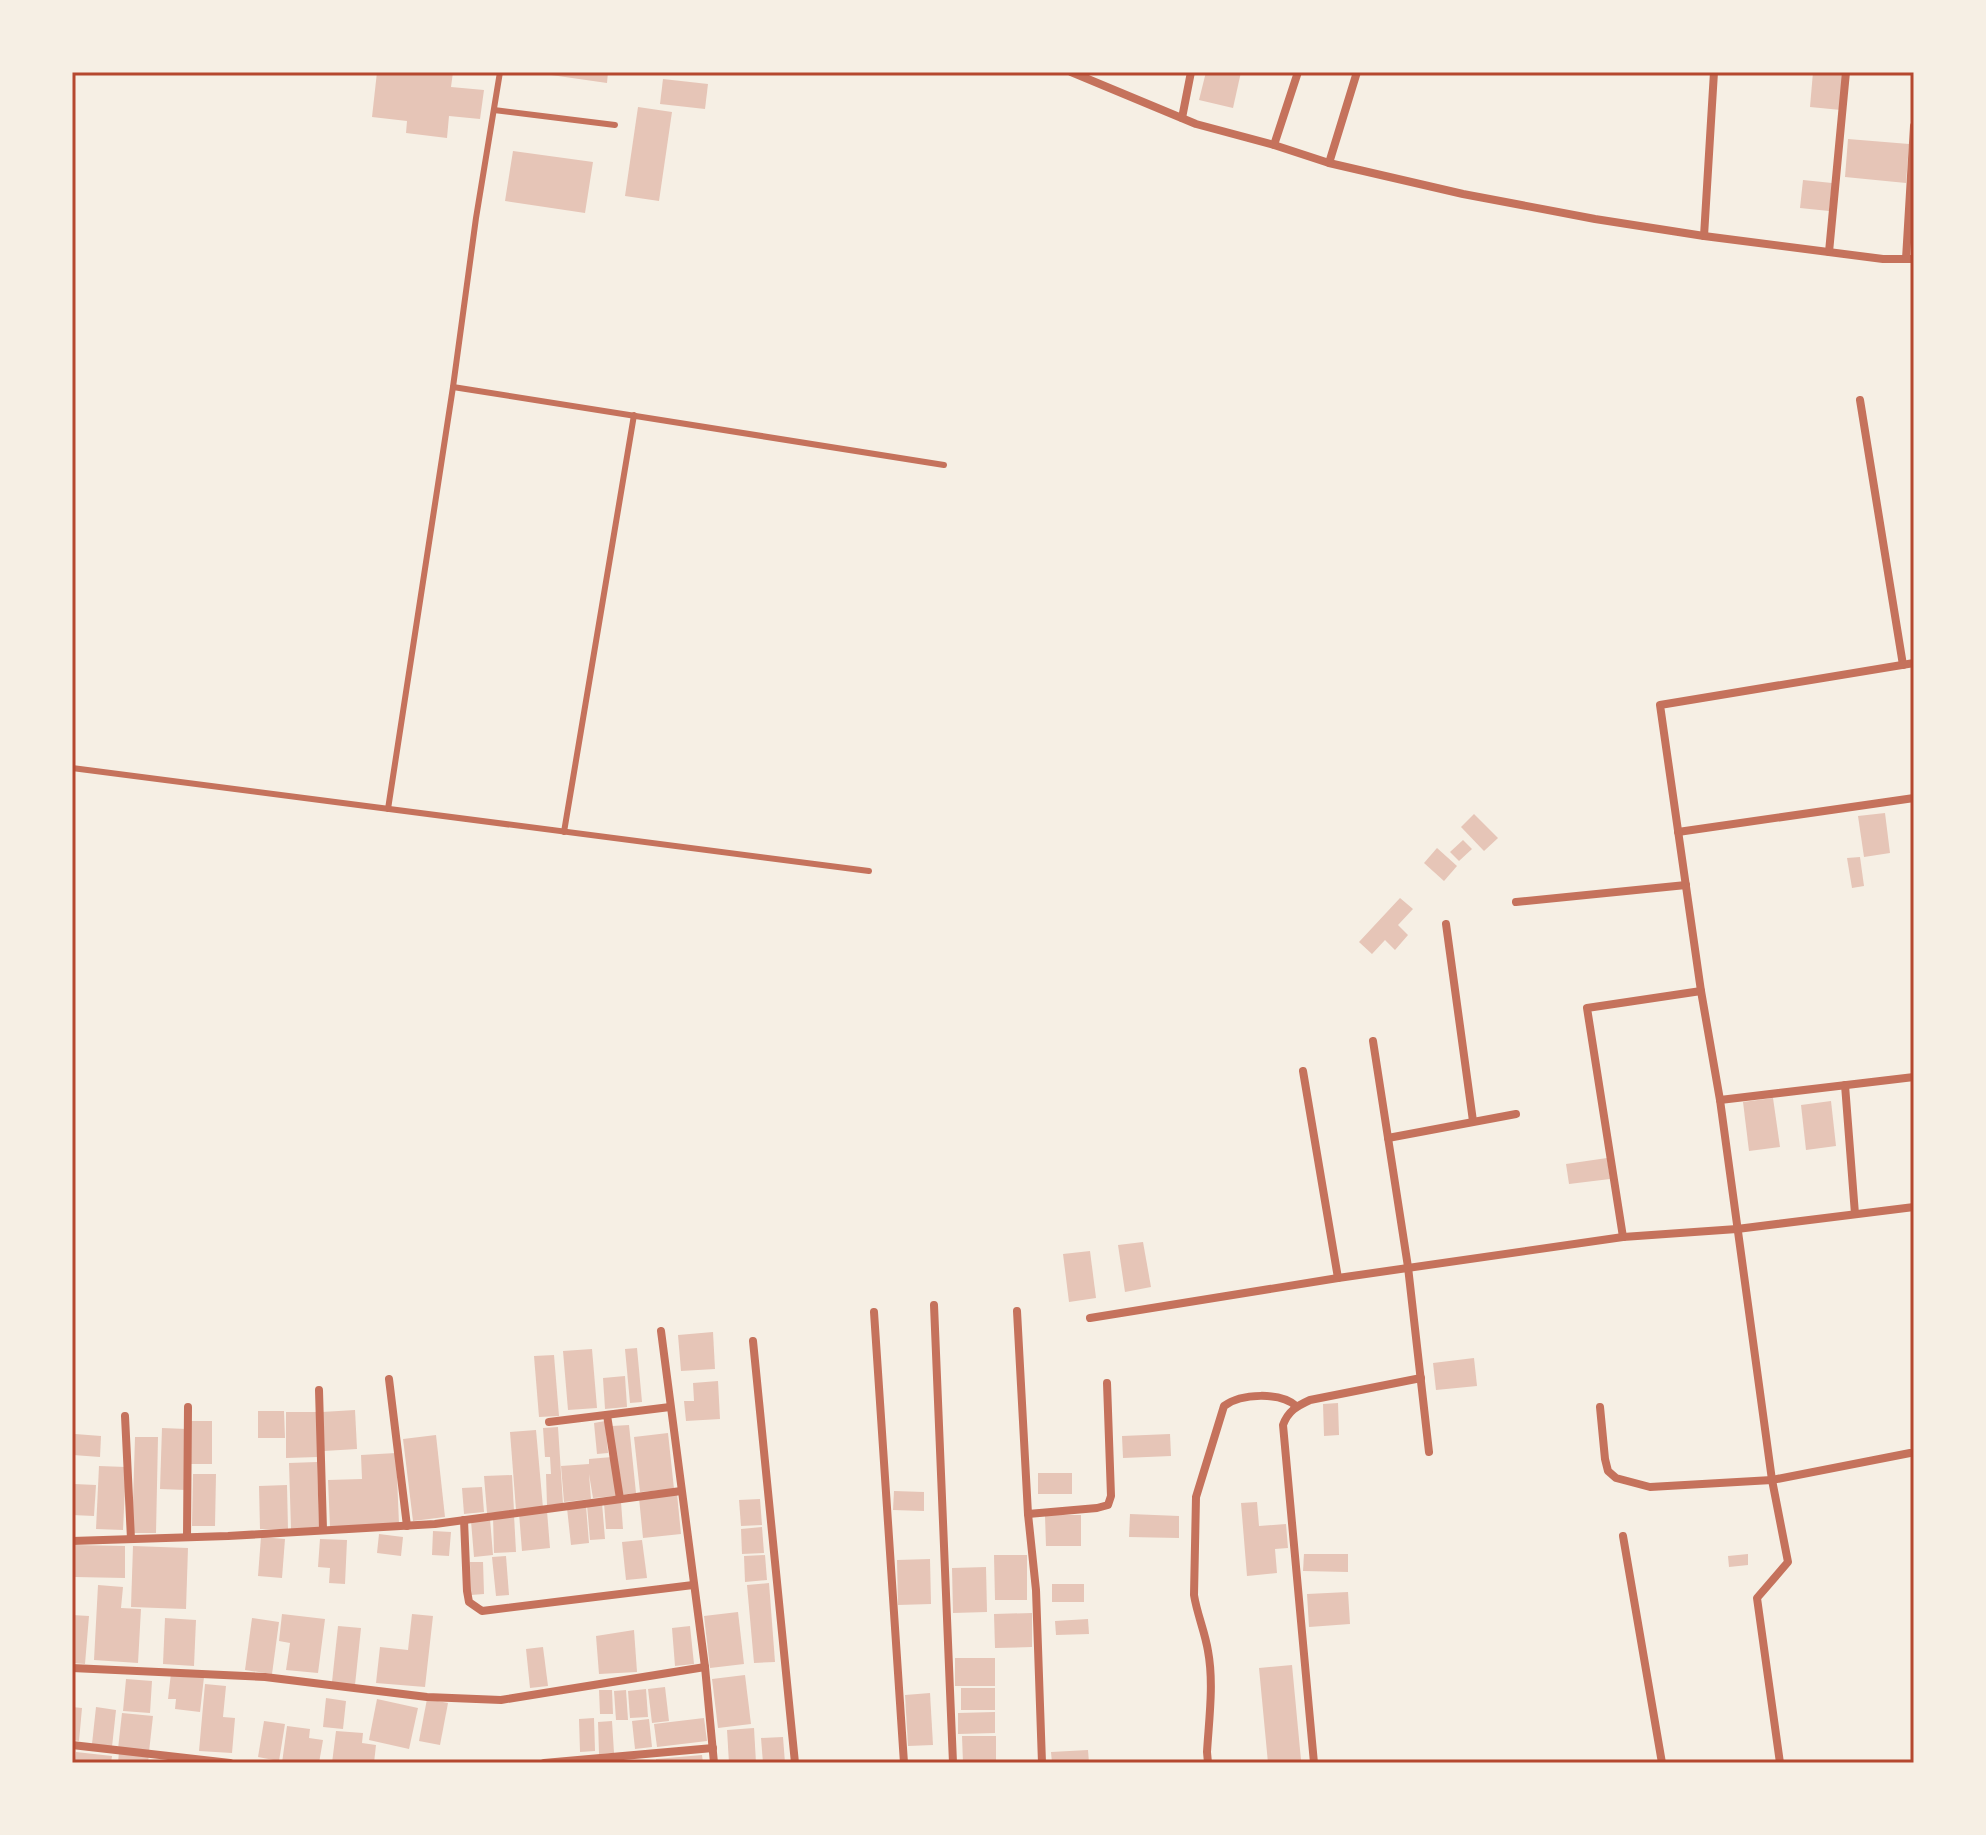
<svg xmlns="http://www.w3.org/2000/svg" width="1986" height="1835" viewBox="0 0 1986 1835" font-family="Signika,sans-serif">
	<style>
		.building { fill: #e6c5b7 }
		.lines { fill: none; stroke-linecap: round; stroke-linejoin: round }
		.service { stroke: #c5725c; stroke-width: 6 }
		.minor { stroke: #c5725c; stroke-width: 8 }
		.neatline { fill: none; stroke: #b5482f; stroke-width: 3 }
	</style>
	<rect width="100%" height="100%" fill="#f6efe4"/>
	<g class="building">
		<path d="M377,72h76l-2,15 33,3 -4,29 -31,-3 -2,22 -41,-5 1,-12 -35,-4z"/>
		<path d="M544,72h64l-1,11 -63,-9z"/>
		<path d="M1206,72h35l-8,36 -34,-8z"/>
		<path d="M1813,72h30l-2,38 -31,-3z"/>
		<path d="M663,79l45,5 -3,25 -45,-5z"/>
		<path d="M638,107l34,5 -13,89 -34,-5z"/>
		<path d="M1848,139l61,5 -3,39 -61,-6z"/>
		<path d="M513,151l80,11 -8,51 -80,-12z"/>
		<path d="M1803,180l29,3 -3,28 -29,-3z"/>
		<path d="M1885,813l5,40 -26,4 -6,-41z"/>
		<path d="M1474,814l24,24 -14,13 -23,-24z"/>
		<path d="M1463,840l9,9 -13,12 -9,-9z"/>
		<path d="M1437,848l20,18 -13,15 -20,-18z"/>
		<path d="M1860,857l4,29 -12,2 -5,-30z"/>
		<path d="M1400,898l13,11 -15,16 10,10 -13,15 -10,-10 -13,14 -13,-12z"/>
		<path d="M1773,1098l7,49 -31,4 -6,-49z"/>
		<path d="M1831,1101l5,45 -30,4 -5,-45z"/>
		<path d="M1607,1158l3,21 -41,5 -3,-20z"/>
		<path d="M1143,1242l8,45 -26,5 -7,-47z"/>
		<path d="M1090,1251l6,47 -27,4 -6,-48z"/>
		<path d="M713,1332l2,37 -34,2 -3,-36z"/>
		<path d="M637,1348l5,54 -12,1 -5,-54z"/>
		<path d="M592,1349l5,59 -29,2 -5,-59z"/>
		<path d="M554,1355l5,61 -20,1 -5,-61z"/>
		<path d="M1474,1358l3,28 -41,4 -3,-27z"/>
		<path d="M625,1376l2,31 -22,2 -2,-31z"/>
		<path d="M718,1381l2,38 -34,2 -2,-20h10l-1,-18z"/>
		<path d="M1338,1403l1,32 -15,1 -1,-32z"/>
		<path d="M355,1410l2,39 -33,2 -2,-39z"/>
		<path d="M258,1411h26l1,27h-27z"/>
		<path d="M286,1412h32v45l-32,1z"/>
		<rect x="191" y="1421" width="21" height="43"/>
		<path d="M605,1421l3,32 -11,1 -3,-31z"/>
		<path d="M629,1425l7,68 -16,2 -8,-69z"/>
		<path d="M558,1427l5,77 -16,1 -1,-31h5l-1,-17h-5l-2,-29z"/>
		<path d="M162,1428l25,1 -1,61 -26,-1z"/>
		<path d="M536,1430l7,78 -27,2 -6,-78z"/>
		<path d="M668,1433l6,56 -34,3 -6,-55z"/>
		<path d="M75,1434l26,2 -1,21 -27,-2z"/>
		<path d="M1170,1434l1,22 -48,2 -1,-22z"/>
		<path d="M436,1435l9,82 -32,4 -10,-82z"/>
		<path d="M135,1437h23l-2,96h-24z"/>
		<path d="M396,1453l3,71 -69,3 -2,-47 34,-1 -1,-24z"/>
		<path d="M612,1457l4,39 -23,2 -4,-24 2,25 -27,3 -3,-36 28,-2v-5z"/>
		<path d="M317,1462l2,66 -28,1 -2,-66z"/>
		<path d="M99,1466l27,1 -3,63 -27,-1z"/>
		<rect x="1038" y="1473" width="34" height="21"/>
		<path d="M193,1474h23l-1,52h-23z"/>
		<path d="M512,1475l2,36 -27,2 -3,-37z"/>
		<path d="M74,1484l22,1 -2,31 -22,-1z"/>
		<path d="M287,1485l1,44h-28l-1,-43z"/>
		<path d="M482,1487l2,25 -20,2 -2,-26z"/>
		<path d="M894,1491l30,1v19l-31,-1z"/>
		<path d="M677,1494l4,40 -38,4 -4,-40z"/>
		<path d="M760,1499l2,26 -21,1 -2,-26z"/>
		<path d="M621,1502l2,27h-17l-2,-26z"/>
		<path d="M1257,1502l2,24 27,-2 2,24 -13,1 2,24 -30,3 -6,-73z"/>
		<path d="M602,1503l3,36 -15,1 -3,-35z"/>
		<path d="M586,1506l3,37 -18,2 -4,-37z"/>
		<path d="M547,1511l3,37 -28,3 -3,-38z"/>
		<path d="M1130,1514l49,2v22l-50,-1z"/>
		<path d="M514,1515l2,37 -22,1 -1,-37z"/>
		<path d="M1045,1515h36v31h-35z"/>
		<path d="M490,1519l3,36 -19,2 -3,-36z"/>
		<path d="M762,1527l2,26 -22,1 -1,-25z"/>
		<path d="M433,1531l18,1 -2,24 -17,-1z"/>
		<path d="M379,1534l24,3 -2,19 -24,-3z"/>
		<path d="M261,1537l24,2 -3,39 -24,-2z"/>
		<path d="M320,1539l27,1 -2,44 -16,-1 1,-15 -12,-1z"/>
		<path d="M642,1540l5,38 -21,2 -4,-38z"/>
		<path d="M75,1545l50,1v32l-50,-1z"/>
		<path d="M133,1546l55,2 -2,61 -55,-2z"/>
		<path d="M1304,1554h44v18l-45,-1z"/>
		<path d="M1748,1554v11l-19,2 -1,-11z"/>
		<path d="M765,1555l2,25 -22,2 -1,-26z"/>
		<path d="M994,1555h33v45h-32z"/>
		<path d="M506,1556l3,39 -13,1 -4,-39z"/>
		<path d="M930,1559l1,45 -33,1 -1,-45z"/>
		<path d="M470,1562h13l1,32 -13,1z"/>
		<path d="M986,1567l1,45 -34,1 -1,-45z"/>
		<path d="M769,1583l6,79 -21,1 -7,-78z"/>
		<rect x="1052" y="1584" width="32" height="18"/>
		<path d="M98,1585l25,2 -2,21 20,1 -3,54 -44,-3z"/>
		<path d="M1348,1592l2,32 -41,3 -2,-33z"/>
		<path d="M738,1612l6,52 -34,4 -6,-52z"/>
		<path d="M1032,1613v34l-37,1 -1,-34z"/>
		<path d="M282,1614l43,5 -7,54 -32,-3 4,-27 -11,-2z"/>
		<path d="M412,1614l21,2 -8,71 -49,-4 4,-36 28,3z"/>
		<path d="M72,1615l17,1 -4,48 -13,-1z"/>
		<path d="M165,1618l31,2 -2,46 -31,-2z"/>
		<path d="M252,1618l27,4 -7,52 -27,-4z"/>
		<path d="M1088,1619l1,15 -33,1 -1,-14z"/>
		<path d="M338,1626l23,2 -6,57 -23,-3z"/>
		<path d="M690,1626l4,38 -19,2 -3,-38z"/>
		<path d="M634,1630l3,42 -38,2 -3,-38z"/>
		<path d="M543,1647l5,39 -18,2 -4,-39z"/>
		<rect x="955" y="1658" width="40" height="28"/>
		<path d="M1292,1665l9,95 -33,3 -9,-95z"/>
		<path d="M171,1673l33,4 -4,35 -25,-3 1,-10h-8z"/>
		<path d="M745,1675l6,49 -33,4 -6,-49z"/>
		<path d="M126,1679l26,2 -2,32 -27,-2z"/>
		<path d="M205,1684l21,2 -3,31 12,1 -3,35 -33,-2z"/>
		<path d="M665,1687l4,34 -17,2 -4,-34z"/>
		<rect x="961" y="1688" width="34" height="22"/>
		<path d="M646,1689l2,28 -18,1 -2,-27z"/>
		<path d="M599,1690h13l1,24h-13z"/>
		<path d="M626,1690l2,30h-12l-2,-29z"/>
		<path d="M930,1693l3,52 -25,1 -3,-51z"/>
		<path d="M326,1698l20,3 -3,28 -20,-2z"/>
		<path d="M377,1699l41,9 -9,41 -40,-9z"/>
		<path d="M427,1699l21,4 -8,42 -21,-4z"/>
		<path d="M72,1707l10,1 -3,33 -7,-1z"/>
		<path d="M96,1707l20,3 -4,37 -20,-3z"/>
		<path d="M995,1712v21l-37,1v-21z"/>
		<path d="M122,1713l31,3 -4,36 -31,-3z"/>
		<path d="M594,1718l1,33 -15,1 -1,-33z"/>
		<path d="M704,1718l3,23 -50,6 -3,-23z"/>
		<path d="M649,1719l3,28 -17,2 -3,-28z"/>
		<path d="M264,1721l21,3 -6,37 -21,-4z"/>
		<path d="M612,1721l2,32 -15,1 -1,-32z"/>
		<path d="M287,1726l23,3 -1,9 14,2 -4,23h-37z"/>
		<path d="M754,1728l2,35h-27l-2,-33z"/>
		<path d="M336,1731l27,2 -1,10 14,2 -2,18h-42z"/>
		<path d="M962,1736h34v27h-33z"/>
		<path d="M783,1737l2,26h-22l-2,-25z"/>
		<path d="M1088,1750l1,13h-37l-1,-11z"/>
		<path d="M119,1751l30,3 -1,9h-30z"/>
		<path d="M76,1752l36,4 -1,7h-36z"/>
		<path d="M702,1755l1,8h-47v-4z"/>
	</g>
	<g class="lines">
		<g class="service">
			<path d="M494,110l121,15"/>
			<path d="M453,387l491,78"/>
			<path d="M72,768l797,103"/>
			<path d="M388,809l65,-422 23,-169 24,-146"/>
			<path d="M564,832l70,-417"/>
		</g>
		<g class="minor">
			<path d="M1071,72l125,52 78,21 55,18 134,31 132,25 109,17 179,23h31"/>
			<path d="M1182,118l9,-46"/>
			<path d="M1274,145l24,-73"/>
			<path d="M1329,163l28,-91"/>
			<path d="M1704,236l10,-164"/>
			<path d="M1829,252l17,-180"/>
			<path d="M1906,259l8,-133"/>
			<path d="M1860,400l43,265"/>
			<path d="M1678,832l236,-34"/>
			<path d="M1516,902l170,-17"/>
			<path d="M1446,924l27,197"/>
			<path d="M1373,1041l35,226 21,185"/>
			<path d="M1303,1071l35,207"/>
			<path d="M1845,1085l10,129"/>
			<path d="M1720,1100l194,-23"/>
			<path d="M1388,1138l128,-24"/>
			<path d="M1623,1237l-36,-229 114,-17"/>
			<path d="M934,1305l19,458"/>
			<path d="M1017,1311l11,203 8,76 6,173"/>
			<path d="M874,1312l30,451"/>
			<path d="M1090,1318l248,-40 285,-41 114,-8 177,-22"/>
			<path d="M661,1331l44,336 9,96"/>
			<path d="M753,1341l42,422"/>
			<path d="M389,1379l18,147"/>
			<path d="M319,1390l4,140"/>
			<path d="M1600,1407l5,52 3,12 8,7 34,9 122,-7 138,-27"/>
			<path d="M607,1415l13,84"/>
			<path d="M125,1416l6,123"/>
			<path d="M549,1422l121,-15"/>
			<path d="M1028,1514l69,-6 11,-3 3,-9 -4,-113"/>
			<path d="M464,1520l3,71 2,11 13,9 211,-26"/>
			<path d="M1623,1536l39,227"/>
			<path d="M187,1537l1,-130"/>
			<path d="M72,1541l156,-5 207,-12 246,-33"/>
			<path d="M72,1668l193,9 162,20 74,3 204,-33"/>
			<path d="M72,1745l158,18"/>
			<path d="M544,1763l169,-15"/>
			<path d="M1208,1763l-1,-11c2,-33 7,-69 1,-101 -3,-19 -11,-37 -14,-56l2,-98 28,-91c17,-13 57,-14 72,0"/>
			<path d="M1314,1763l-31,-338c5,-14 14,-19 27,-25l111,-22"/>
			<path d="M1780,1763l-23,-165 31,-36 -16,-82 -52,-380 -19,-109 -41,-286 254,-42"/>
		</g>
	</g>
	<rect width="1986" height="1835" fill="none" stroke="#f6efe4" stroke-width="148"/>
	<rect x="74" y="74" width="1838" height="1687" class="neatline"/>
</svg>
